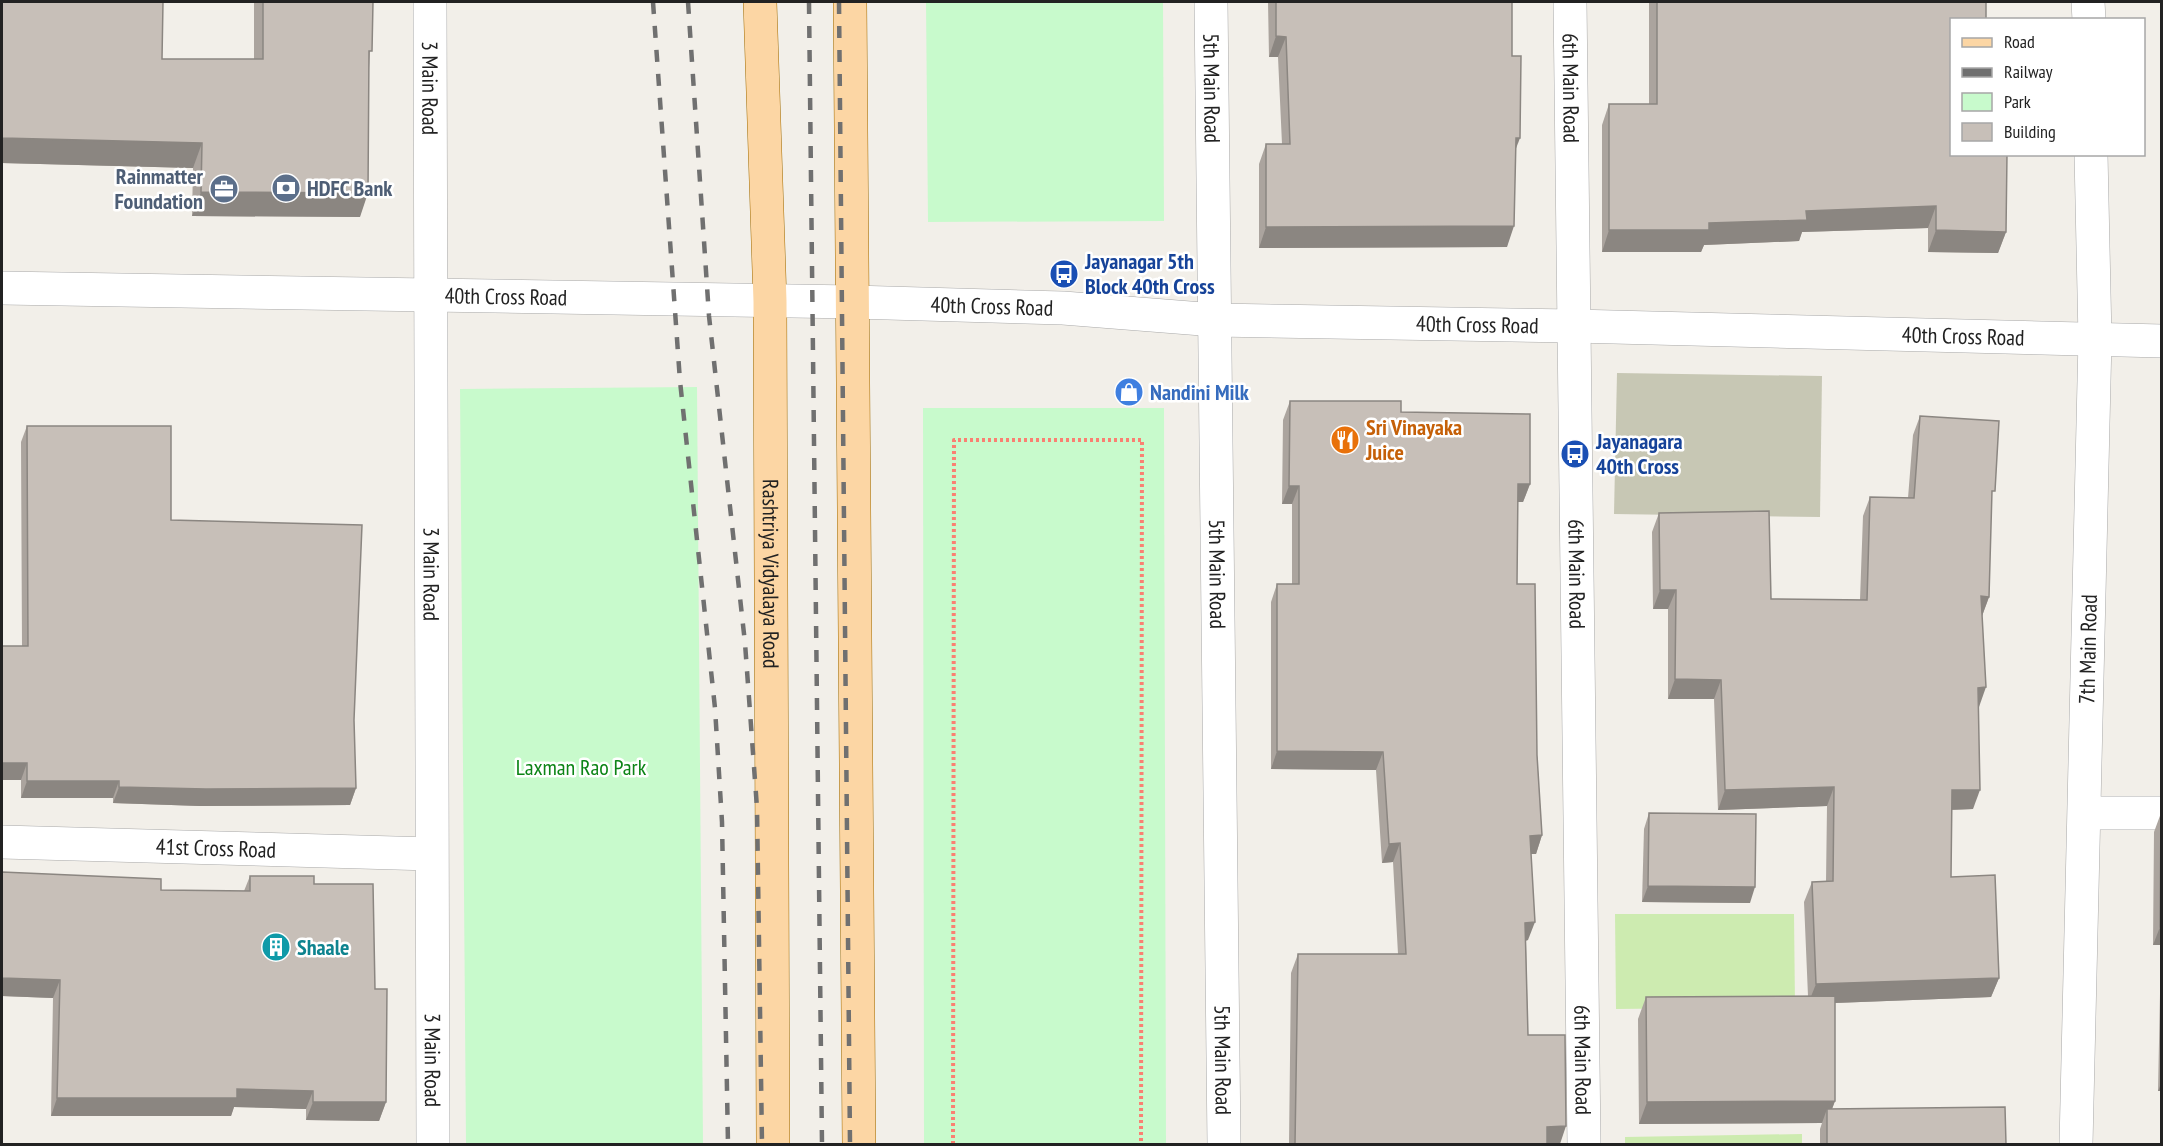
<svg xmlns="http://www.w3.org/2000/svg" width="2163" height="1146" viewBox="0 0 2163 1146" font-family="'PT Sans Narrow',sans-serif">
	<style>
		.construction { fill: #c7c7b4 }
		.grass { fill: #cdebb0 }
		.park { fill: #c8facc }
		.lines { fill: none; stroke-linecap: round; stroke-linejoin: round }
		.minor-casing { stroke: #a9a9a9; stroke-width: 34 }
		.major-casing { stroke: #a06b00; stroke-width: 34 }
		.path { stroke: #fa8072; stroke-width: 4; stroke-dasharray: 3 3; stroke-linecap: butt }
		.minor { stroke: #fff; stroke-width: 33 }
		.major { stroke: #fcd6a4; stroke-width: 33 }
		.rail { stroke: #707070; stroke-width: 4.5; stroke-dasharray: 12 12; stroke-linecap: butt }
		.wall { fill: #aba49e }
		.shaded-wall { fill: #8b8681 }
		.building { fill: #c7bfb8; stroke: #8b8681; stroke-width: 1.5 }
		.labels { text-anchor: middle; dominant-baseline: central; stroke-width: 5; stroke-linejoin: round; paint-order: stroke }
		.street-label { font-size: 22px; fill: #222; stroke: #fff }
		.service-label { font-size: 22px; font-weight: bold; fill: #4e5e75; stroke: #fff; text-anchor: end }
		.transit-label { font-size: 22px; font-weight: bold; fill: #164399; stroke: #fff; text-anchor: start }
		.shop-label { font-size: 22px; font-weight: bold; fill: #366cbe; stroke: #fff; text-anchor: start }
		.food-label { font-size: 22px; font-weight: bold; fill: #c56008; stroke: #fff; text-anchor: start }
		.park-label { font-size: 22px; fill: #0c8416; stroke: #fff }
		.culture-label { font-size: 22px; font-weight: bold; fill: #0d838f; stroke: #fff; text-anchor: start }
	</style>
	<rect width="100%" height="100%" fill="#f2efe9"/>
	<path class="construction" d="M1617,373l205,3 -2,141 -206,-3z"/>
	<g class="grass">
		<path d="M1615,914h179l1,93 -179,2z"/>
		<path d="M1802,1134v10h-177v-7z"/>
	</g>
	<g class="park">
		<path d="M926,2h237l1,219 -236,1z"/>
		<path d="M697,387l6,757h-237l-6,-755z"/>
		<path d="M923,408h241l2,736h-242z"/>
	</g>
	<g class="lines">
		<g class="minor-casing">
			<g id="minor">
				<path id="s1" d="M430,2l3,1142"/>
				<path id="s2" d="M1211,2l13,1142"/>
				<path id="s3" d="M1570,2l14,1142"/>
				<path d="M2088,2l1,18"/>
				<path id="s4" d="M2,288l851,14 210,6 152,12 359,6 588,15"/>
				<path d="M2085,813h77"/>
				<path id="s5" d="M2,842l429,12"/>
				<path id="s6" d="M2076,1144l19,-805 -4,-185"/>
			</g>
		</g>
		<g class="major-casing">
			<g id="major">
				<path id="s7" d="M760,2l10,299 3,843"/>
				<path d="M850,2l9,1142"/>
			</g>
		</g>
		<path class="path" d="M953,1144l1,-704h188l-1,704"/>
		<use href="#minor" class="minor"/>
		<use href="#major" class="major"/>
		<g class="rail">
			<path d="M653,2l27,379 35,327 7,114 6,322"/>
			<path d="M688,2l21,314 36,327 12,165 5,336"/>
			<path d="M809,2l13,1142"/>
			<path d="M839,2l11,1142"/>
		</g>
	</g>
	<g class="wall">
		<path d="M2,2l160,57h92v-57h119l-13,215 -168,-1 1,-48 -191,-5z"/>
		<path d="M1268,2h244v54l4,93 -9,98 -248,1v-84l7,-20h16l-4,-87h-9z"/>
		<path d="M1649,2h337l-34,18 54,212 -8,21 -70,-1v-24l-126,4 -3,9 -95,4 -3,7h-99v-127l7,-21h40z"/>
		<path d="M1290,401l111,11 129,72 -7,18h-6v82l20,171 5,80 -6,19h-5l-3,86 -2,1 2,94 32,109h-271l2,-171 7,-19h100l-5,-92 -11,1 -6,-93 -105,-1v-167l6,-18h15v-80h-10l1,-84z"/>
		<path d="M1920,416l71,84 -2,97 -7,19 -3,91 -6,102 -22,1v67l48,101 -8,19 -156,6v98l-3,8 174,35h-186v-15l2,-6 -183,1 -1,-105 8,-22 162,-1 -4,-94 8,-20h14l1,-76 -109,4 -4,-111h-46v-90h-15l-1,-77 7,-19 112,86 89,1 3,-84 7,-19 38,1 5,-63z"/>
		<path d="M27,426l144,94 183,200 2,68 -6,17 -150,1 -87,-3v-5h-92v-18h-19l20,-134 -1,-204z"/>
		<path d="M1649,813l101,90 -108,-1 2,-73z"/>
		<path d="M2161,813h1v278h-4l3,-146h-8l1,-113z"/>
		<path d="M250,876l64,8 61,105 11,113 -7,19 -73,-1v-11l-72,-2 -3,9h-180l2,-118 -51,-2 159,-106 83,1z"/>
	</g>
	<g class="shaded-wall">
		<path d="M1276,36l10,1 -8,20h-9z"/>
		<path d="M2,138l200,5 -9,25 -191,-5z"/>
		<path d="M1516,138h4l-8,21z"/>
		<path d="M201,192l167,1 -8,24 -168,-1z"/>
		<path d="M1936,206l-8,22 -126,4 -3,9 -95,4 -3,7h-99l7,-22 100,-7 97,-12z"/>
		<path d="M1514,226l-7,21 -248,1 7,-21z"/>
		<path d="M1936,230l70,2 -8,21 -70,-1z"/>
		<path d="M1518,484h12l-7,18h-12z"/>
		<path d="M1289,486h10l-7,18h-10z"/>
		<path d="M1660,590h16l-8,19h-15z"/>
		<path d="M1981,596l8,1 -7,19z"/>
		<path d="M1675,679l46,1 -7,19h-46z"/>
		<path d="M1986,687l-7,20h-8l7,-19z"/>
		<path d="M1277,751l106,1 -7,18 -105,-1z"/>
		<path d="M2,763h25l-6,17h-19z"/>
		<path d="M27,781h92l-6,17h-92z"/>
		<path d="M119,787l237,1 -6,17 -150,1 -87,-3z"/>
		<path d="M1834,787l-7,19 -109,4 7,-20z"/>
		<path d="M1952,790h28l-7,19 -28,1z"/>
		<path d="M1542,835l-6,19h-13l7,-18z"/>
		<path d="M1400,843l-7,19 -11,1 7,-19z"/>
		<path d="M1648,886l107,1 -5,16 -108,-1z"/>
		<path d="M1535,922l-7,18 -10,1 7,-18z"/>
		<path d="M2160,927h2v17l-1,1h-8z"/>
		<path d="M2,978l58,2 -7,18 -51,-2z"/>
		<path d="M1999,978l-8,19 -183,7 8,-20z"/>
		<path d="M2162,1081v10h-4z"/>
		<path d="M237,1089l76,2 -7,18 -72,-2 -3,9h-180l6,-18z"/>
		<path d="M1835,1101l-8,21v-13l-5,14 -183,1 8,-22z"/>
		<path d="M313,1102h73l-7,19 -73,-1z"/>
		<path d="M1566,1126l-6,18h-19l6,-17z"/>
	</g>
	<g class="building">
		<path d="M2,2h161l-1,57h101v-57h110l-1,49h-3l-1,142 -167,-1 1,-49 -200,-5z"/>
		<path d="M1276,2h236v54h9l-1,82h-4l-2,88 -248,1v-83h24l-4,-107 -10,-1z"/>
		<path d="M1657,2h329v18h-34v134h55l-1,78 -70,-2v-24l-130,5 1,9 -98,3v7h-100v-126h48z"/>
		<path d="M1290,401h111v11l129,2v70h-12l-1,100h18l2,171 5,80 -12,1 5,86 -10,1 3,112h37l1,91 -19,1v17h-252l3,-190h108l-6,-111 -11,1 -6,-92 -106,-1v-167h22v-98h-10z"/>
		<path d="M1920,416l79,5 -4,70h-3l-3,106 -8,-1 5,91 -8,1 2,102h-28l-1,87 44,-2 4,103 -183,6 -4,-102 21,-1 1,-94 -109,3 -4,-110 -46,-1 1,-89h-16l-1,-77 110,-2 2,88 96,1 3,-103 44,1z"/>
		<path d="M27,426h144v94l191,5 -8,195 2,68 -150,1 -87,-2v-6h-92v-18h-25v-117h26z"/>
		<path d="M1649,813l107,1 -1,73 -107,-1z"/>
		<path d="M2161,813h1v114h-2z"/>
		<path d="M2,872l159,7v11l89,1v-15h64v8h59l2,105h12l-1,113h-73v-11l-76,-2v9h-180l3,-118 -58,-2z"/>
		<path d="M1835,996v105l-188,1 -1,-105z"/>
		<path d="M2005,1107l1,37h-179v-35z"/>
	</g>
	<defs>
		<g id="bank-disc" transform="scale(1.5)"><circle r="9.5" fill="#5c6f8a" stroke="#fff"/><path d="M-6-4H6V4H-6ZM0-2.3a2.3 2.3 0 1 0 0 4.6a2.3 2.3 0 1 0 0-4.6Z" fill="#fff"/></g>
		<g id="office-disc" transform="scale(1.5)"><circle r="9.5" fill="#5c6f8a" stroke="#fff"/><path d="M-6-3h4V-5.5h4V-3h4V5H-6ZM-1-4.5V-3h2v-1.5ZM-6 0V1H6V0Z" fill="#fff"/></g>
		<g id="bus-disc" transform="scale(1.5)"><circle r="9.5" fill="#1a4fb4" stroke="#fff"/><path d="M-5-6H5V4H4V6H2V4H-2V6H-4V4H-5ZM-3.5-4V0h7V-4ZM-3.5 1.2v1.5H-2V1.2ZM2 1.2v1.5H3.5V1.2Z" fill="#fff"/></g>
		<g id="shop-disc" transform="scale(1.5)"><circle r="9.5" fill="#3f7fe0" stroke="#fff"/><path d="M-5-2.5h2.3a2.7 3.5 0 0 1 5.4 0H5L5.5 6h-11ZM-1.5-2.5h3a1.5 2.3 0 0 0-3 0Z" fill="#fff"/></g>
		<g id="restaurant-disc" transform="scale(1.5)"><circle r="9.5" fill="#e8710a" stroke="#fff"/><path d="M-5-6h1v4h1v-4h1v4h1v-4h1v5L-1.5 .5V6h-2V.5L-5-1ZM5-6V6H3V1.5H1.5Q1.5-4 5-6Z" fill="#fff"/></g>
		<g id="building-disc" transform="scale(1.5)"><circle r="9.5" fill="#0f9aa8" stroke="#fff"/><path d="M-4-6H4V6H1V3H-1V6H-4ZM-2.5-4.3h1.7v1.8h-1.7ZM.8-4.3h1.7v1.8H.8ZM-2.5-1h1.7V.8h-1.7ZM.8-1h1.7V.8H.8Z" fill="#fff"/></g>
	</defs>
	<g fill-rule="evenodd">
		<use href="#bank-disc" x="286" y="188"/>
		<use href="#office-disc" x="224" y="189"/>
		<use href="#bus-disc" x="1064" y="274"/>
		<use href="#shop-disc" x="1129" y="392"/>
		<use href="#restaurant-disc" x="1345" y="440"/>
		<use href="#bus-disc" x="1575" y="454"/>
		<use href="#building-disc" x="276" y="947"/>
	</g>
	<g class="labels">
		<g class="street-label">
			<text stroke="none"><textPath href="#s1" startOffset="86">3 Main Road</textPath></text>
			<text stroke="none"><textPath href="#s2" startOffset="86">5th Main Road</textPath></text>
			<text stroke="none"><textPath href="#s3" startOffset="86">6th Main Road</textPath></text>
			<text stroke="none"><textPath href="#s4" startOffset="504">40th Cross Road</textPath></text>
			<text stroke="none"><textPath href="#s4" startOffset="990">40th Cross Road</textPath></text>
			<text stroke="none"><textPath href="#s4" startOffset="1476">40th Cross Road</textPath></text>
			<text stroke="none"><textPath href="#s4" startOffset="1962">40th Cross Road</textPath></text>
			<text stroke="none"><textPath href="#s1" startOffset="572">3 Main Road</textPath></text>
			<text stroke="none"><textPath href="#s7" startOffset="572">Rashtriya Vidyalaya Road</textPath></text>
			<text stroke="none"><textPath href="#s2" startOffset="572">5th Main Road</textPath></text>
			<text stroke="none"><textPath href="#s3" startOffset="572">6th Main Road</textPath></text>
			<text stroke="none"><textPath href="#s6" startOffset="495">7th Main Road</textPath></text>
			<text stroke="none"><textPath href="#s5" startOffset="214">41st Cross Road</textPath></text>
			<text stroke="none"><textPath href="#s1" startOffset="1058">3 Main Road</textPath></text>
			<text stroke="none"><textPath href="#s2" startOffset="1058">5th Main Road</textPath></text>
			<text stroke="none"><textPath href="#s3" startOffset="1058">6th Main Road</textPath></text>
		</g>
		<g class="service-label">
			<text x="203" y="176">Rainmatter<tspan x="203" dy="25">Foundation</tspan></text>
			<text x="307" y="188" text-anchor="start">HDFC Bank</text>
		</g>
		<g class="transit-label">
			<text x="1085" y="261">Jayanagar 5th<tspan x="1085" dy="25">Block 40th Cross</tspan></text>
			<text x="1596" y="441">Jayanagara<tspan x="1596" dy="25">40th Cross</tspan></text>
		</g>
		<g class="shop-label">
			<text x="1150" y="392">Nandini Milk</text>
		</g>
		<g class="food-label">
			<text x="1366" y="427">Sri Vinayaka<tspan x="1366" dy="25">Juice</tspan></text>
		</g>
		<g class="park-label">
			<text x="581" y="767">Laxman Rao Park</text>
		</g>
		<g class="culture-label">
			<text x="297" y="947">Shaale</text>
		</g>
	</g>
	<rect width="2163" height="1146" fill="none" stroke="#222222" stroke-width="6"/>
	<rect x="1950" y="18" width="195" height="138" fill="#ffffff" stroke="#a7a7a7" stroke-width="1.5"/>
	<rect x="1962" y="38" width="30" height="9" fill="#fcd6a4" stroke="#a7a7a7" stroke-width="1.5"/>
	<text x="2004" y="48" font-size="18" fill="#222222">Road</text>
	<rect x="1962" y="68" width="30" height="9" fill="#707070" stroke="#a7a7a7" stroke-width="1.5"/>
	<text x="2004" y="78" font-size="18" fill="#222222">Railway</text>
	<rect x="1962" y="93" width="30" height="18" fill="#c8facc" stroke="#a7a7a7" stroke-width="1.5"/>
	<text x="2004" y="108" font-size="18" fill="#222222">Park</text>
	<rect x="1962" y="123" width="30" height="18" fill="#c7bfb8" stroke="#a7a7a7" stroke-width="1.5"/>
	<text x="2004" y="138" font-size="18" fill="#222222">Building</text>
</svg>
